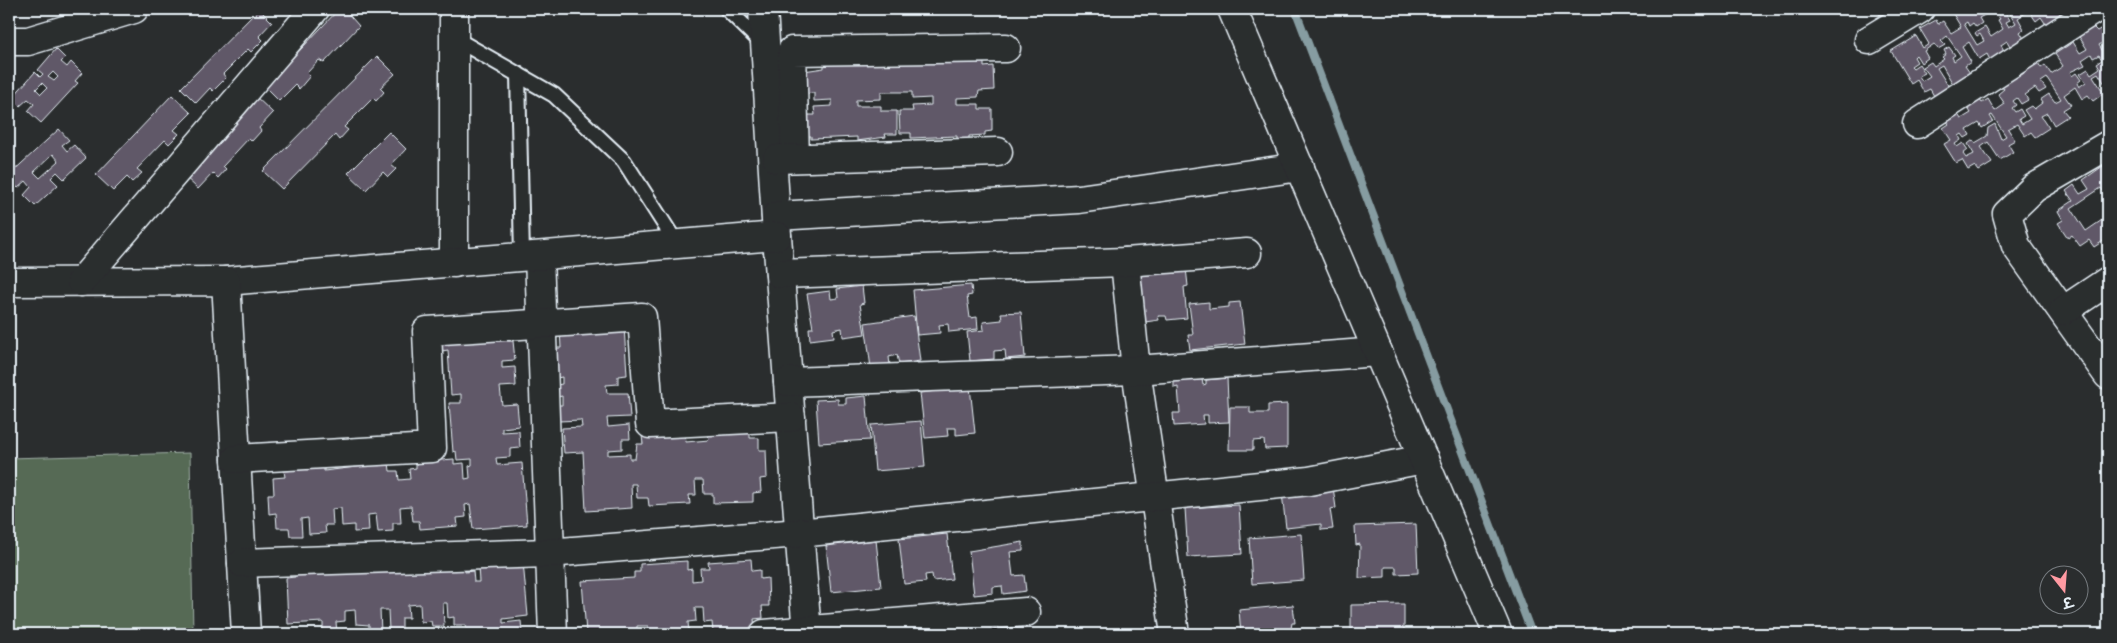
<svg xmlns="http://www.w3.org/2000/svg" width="2117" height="643" viewBox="0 0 2117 643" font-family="Itim,'Playpen Sans Deva',sans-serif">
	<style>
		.green { fill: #566a54; stroke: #9faea6 }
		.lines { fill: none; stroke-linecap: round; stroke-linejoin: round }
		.stream { stroke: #869ca1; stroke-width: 8 }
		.building { fill: #615867; stroke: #e8f1f8; fill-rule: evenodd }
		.service-casing { stroke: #e8f1f8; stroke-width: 18 }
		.minor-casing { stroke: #e8f1f8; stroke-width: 31 }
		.tertiary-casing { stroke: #e8f1f8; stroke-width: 31 }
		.service { stroke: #2a2d2e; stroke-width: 14 }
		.minor { stroke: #2a2d2e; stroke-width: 28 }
		.tertiary { stroke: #2a2d2e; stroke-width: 28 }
	</style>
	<rect width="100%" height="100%" fill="#2a2d2e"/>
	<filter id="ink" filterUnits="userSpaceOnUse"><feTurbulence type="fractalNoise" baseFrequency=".02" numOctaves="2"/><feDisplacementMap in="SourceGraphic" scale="10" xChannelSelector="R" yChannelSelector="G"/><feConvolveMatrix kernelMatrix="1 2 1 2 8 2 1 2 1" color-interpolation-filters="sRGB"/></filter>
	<g filter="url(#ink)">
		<path class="green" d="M190,453l3,181h-184v-176z"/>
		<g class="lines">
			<path class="stream" d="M1295,9l237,625"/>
		</g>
		<g class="building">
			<path d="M259,9l13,13 -13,14 4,4 -12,12 -3,-3 -25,25 3,4 -13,13 -3,-3 -14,15 -15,-15z"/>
			<path d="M339,9h5l15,17 -35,37 -5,-3 -12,13 3,3 -11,13 -4,-4 -16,16 -14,-14z"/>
			<path d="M1876,9h14l-10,6z"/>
			<path d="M1959,9h18l2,3 4,-3 9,2 -13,7 3,5 -6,4 -3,-4 -4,3 -2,-4 -3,2 13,21 7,-4 -4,-7 -3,2 -2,-3 10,-6 6,10 12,-8 -5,-9 2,-1 -2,-3 7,-4 5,8 -4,2 3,5 7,-4 -9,-14h26l1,2 4,-2h22l-2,1 4,7 -15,9 -6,-9 -5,4 -7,-10 -11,7 6,11 -4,3 5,8 -14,8 -4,-7 -6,4 5,9 -15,8 -4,-8 -8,5 -10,-17 -7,5 9,15 -6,4 5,7 -17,11 -11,-19 -5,3 12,19 -15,9 -4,-7 -6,3 -7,-12 -6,4 -20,-33 25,-15 7,12 6,-4 -9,-15 16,-9 2,4 5,-3 8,12 10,-6 -8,-13zM1947,36l14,20 -7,5 -2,-4 3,-2 -6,-8 -5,3 2,4 -4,3 2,2 -10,7 -3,-4 -8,5 7,9 -8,5 -3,-5 6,-3 -6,-9 -6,4 -2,-2 6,-4 -3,-5 2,-2 5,8 7,-5 -4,-7 10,-7 4,5 7,-4 -4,-4z"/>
			<path d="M2108,24v25l-4,-7 -5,3 9,15v22l-3,2 -7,-11 -5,3 11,17 -11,8 -5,-6 -6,4 -7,-12 -11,8 7,10 -8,5 5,6 -14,9 -7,-12 -6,3 8,12 -14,9 -4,-5 -6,4 -8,-12 -9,5 7,11 -7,4 5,8 -13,8 -12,-18 -7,5 11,16 -13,8 -4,-5 -7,4 -6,-10 -6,3 -12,-19 7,-4 -8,-12 6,-4 -3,-4 11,-7 4,6 10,-6 -6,-9 12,-8 5,7 6,-4 7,12 10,-7 -7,-10 6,-5 -7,-11 14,-9 6,9 7,-5 -3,-4 15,-10 5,9 4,-3 6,9 12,-8 -8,-12 18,-12 7,11 7,-4 -9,-14 14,-9 5,5zM2091,54l2,4 6,-3 3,5 -5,3 3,5 -9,6 -3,-5 -8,5 6,8 -7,5 -2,-4 4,-3 -5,-7 -4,3 -2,-4 15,-7 -3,-5zM2047,78l14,21 -6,3 -6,-8 -9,6 2,3 -8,6 -3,-3 -7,4 6,9 -8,5 -3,-5 5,-3 -4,-7 -5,3 -3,-4 4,-3 -3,-4 4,-3 4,6 7,-4 -3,-5 10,-7 4,5 7,-4 -5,-7zM1992,115l14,21 -5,3 -6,-15 -7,4 -1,8 -12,7 -2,-3 -5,4 6,10 -8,4 -3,-4 5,-4 -5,-7 -6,4 -2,-3 6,-4 -2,-4 3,-2 3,4 5,-3 -3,-5 12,-7 3,5 11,-7 -3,-5z"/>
			<path d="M56,49l9,9 -4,4 6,5 4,-5 11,11 -7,8 3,2 -37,40 -13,-12 6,-7 -6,-5 -8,7 -8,-8 23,-26 5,5 3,-3 -5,-4zM53,72l5,5 -4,4 -6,-4zM42,83l5,5 -6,6 -5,-5z"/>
			<path d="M377,56l18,18 -15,14 4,4 -8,9 -3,-3 -29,29 4,3 -9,10 -4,-5 -53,54 -19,-18z"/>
			<path d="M984,58v9l9,-1 1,24 -15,1 -1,6 -21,1v6h22v5h13v22l-7,1v3l-16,1v3l-12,1v-4l-46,2v-5h-11l-1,-22h14l-1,-5 19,-1v-7l-19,1v-7h-31v7l-25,1v6h25v5h16v23h-12l1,3 -29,4v-4l-46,2v-3h-9l-1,-21h14l-1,-8 18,-1v-6l-18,1v-8l-16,1 -1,-22 27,-4v-4z"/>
			<path d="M172,95l19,18 -17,17 5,4 -10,10 -4,-4 -28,29 5,4 -10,9 -5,-5 -14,14 -17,-16z"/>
			<path d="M254,95l19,18 -14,15 2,3 -9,10 -3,-3 -26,28 3,3 -8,9 -5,-5 -15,16 -17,-16z"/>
			<path d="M59,129l10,11 -7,5 5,6 7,-6 12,13 -22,21 -7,-7 -6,6 7,7 -23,21 -11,-11 7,-8 -5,-6 -8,7 -9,-9v-4zM53,154l6,7 -19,17 -6,-6z"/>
			<path d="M389,132l17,17 -15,16 5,4 -8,8 -5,-5 -17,18 -18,-17z"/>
			<path d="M2103,166l5,8v24l-7,-10 -30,20 15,23 22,-15v12l-5,3 5,7 -14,9 -5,-7 -9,6 -8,-11 -4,3 -10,-15 5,-3 -5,-9 15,-10 -7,-10 8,-6 6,9 9,-5 -6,-9z"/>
			<path d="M1186,268l2,18 -4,1 3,31 -20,2 -1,-4h-8l1,4 -21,3 -6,-49z"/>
			<path d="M971,285l1,10 -5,1 3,22 7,-1 1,12 -29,3 -1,-8 -9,1 1,8 -23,2 -4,-45z"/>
			<path d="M862,286l2,17 -4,1 5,30 -22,3 -1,-9 -9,2 1,7 -24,3 -1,-12h4l-6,-34 23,-3 1,8 7,-1 -1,-9z"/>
			<path d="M1209,302v7l20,-2v-4l11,-1 5,42 -55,6 -2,-15h5l-4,-31z"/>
			<path d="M1021,312l4,45 -19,2 -1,-9 -11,1v8l-24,2 -3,-29 17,-2 -1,-8 19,-2 -1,-7z"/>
			<path d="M914,316l6,45 -21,3 -2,-9 -8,2 1,8 -19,3 -6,-45z"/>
			<path d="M624,326l3,49 -9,1v8l-12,1 1,8h21l2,24 -23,1 1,9 21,-2 1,14h-8v10l-14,1v5l22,-1v5h5l2,-15h6l-1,-8 43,-3 1,9 23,-2 -1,-7 42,-3v8h9v12h7l1,28 -7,1 1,13 -8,1v9l-40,1v-9h-9l-1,-14h-8l1,15h-7l1,9 -41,2 -1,-8h-11l-1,-14h-5l1,24 -46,3 -3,-59 -19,1 -2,-25 20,-1 -1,-7 -22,1 -1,-16h4v-9l-4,1 -1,-12 5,-1v-7l-5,1 -7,-30h11l-1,-18z"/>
			<path d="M507,333v8h6l2,19 -13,1v7l13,-1 1,19 -16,1 2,18 15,-1 2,22 -17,2v4l17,-1 1,17 -10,1v8l-14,1 1,7 25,-2 5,62 -54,4 -3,-25 -5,1 1,12 -9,1 1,8 -38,3 -1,-8h-6l-2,-15 -11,1 1,16h-8v8l-15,1 -2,-18 -8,1 1,16 -15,1v-7l-12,1 -1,-18 -9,1 1,16h-8l1,8 -17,1 -1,-16 -7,1 1,17h-12l-1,-8h-12l-1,-15 -7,1 -1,-20h6l-1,-16 12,-1 -1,-6 40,-3v3l65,-8 1,8h8l1,9 11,-1 -1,-10 7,-1v-6l38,-3v5l10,-1 1,16 5,-1 -1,-12 3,-1v-6l-15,1 -1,-9 -3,1 -4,-49h12v-9l-10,1 -3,-45 -6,1 -1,-13z"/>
			<path d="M1227,378l2,44 -21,1v-8h-5l1,9 -30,2 -1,-13h7l-2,-26 -4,1v-7l28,-2 1,6 3,-1v-4z"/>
			<path d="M970,387l5,46 -19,2v-7h-9l1,8 -23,2 -5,-45z"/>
			<path d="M866,396l4,44 -51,3 -3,-43 22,-1v5h8v-6z"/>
			<path d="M1287,404v44l-22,1 -1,-9 -11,1v9h-24l1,-43h20v6h18v-8z"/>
			<path d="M921,421l4,46 -50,4 -4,-46z"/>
			<path d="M1333,487l3,21 -6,1 3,20 -12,1v-6l-35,4 -4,-35z"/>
			<path d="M1239,505l3,49 -54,3 -3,-49z"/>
			<path d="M1416,524l2,49 -22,1v-7h-11v10l-26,1 1,-34 -4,1 -1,-19z"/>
			<path d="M947,534l5,45 -19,2 -1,-7 -7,1 1,7 -22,2 -5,-45z"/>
			<path d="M1301,534l3,46 -52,4 -3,-46z"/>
			<path d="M876,540l5,47 -50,5 -5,-46z"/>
			<path d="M1023,542v9l-13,1 3,24 11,-1 2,16 -23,3 -1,-8 -9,1v6l-19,2 -5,-44z"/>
			<path d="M751,559l1,12 8,-1v9l8,-1 1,28h-7l1,12 -9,1 1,10 -42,3 -1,-10 -8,1 -1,-15h-8l1,13 -8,1 1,11 -41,1v-8h-11v5l-17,3 -34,-1 -4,-52 52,-3v-6h6v-8l47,-3v9l5,-1v12l9,-1 -1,-12h9l-1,-6z"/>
			<path d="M465,561v11l8,-1 1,11h5l-1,-16 45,-4 5,54 -25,3v4l18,-2 1,11 3,-1 1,3h-67l8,-1 -1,-8h-12v-8l-6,1 -1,-15h-4l1,23h-12l-1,-5 -10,1 -1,-18 -12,1 1,13h-7v11l-13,1 -1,-20h-8l1,22 -12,1v-8l-13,-1 -1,-14 -10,1v10l-9,1 1,11 -14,1v-12l-35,2 -2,-46 9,-1 -1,-8z"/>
			<path d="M1404,604v30h-53v-29z"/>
			<path d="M1293,605l2,18h-3l-2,11h-49l-2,-24z"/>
			<path d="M1001,620l2,14h-50l-1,-8z"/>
			<path d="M1461,631v3h-54v-1z"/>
		</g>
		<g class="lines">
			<g class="service-casing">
				<g id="service">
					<path d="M727,9l36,35"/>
					<path d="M454,38l100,57 70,66 53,83"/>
					<path d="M518,74l4,183"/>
				</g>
			</g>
			<g class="minor-casing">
				<g id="minor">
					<path d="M763,9l14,227 30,398"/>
					<path d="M1869,40l51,-31"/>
					<path d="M9,41h19l106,-32"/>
					<path d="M1917,124l178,-115"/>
					<path d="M2108,145l-74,43 -27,26 9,32 92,129"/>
					<path d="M795,158l-3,-107 214,-3"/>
					<path d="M777,159l221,-7"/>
					<path d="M776,216l303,-17 221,-32"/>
					<path d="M539,256l14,378"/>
					<path d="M1125,262l11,108 39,264"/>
					<path d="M454,263v-254"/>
					<path d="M780,274l345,-12 122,-9"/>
					<path d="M226,281l551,-45"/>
					<path d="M9,282l217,-1 20,353"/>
					<path d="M81,282l234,-273"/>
					<path d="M2063,311l45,-30"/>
					<path d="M788,382l348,-12 242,-18"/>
					<path d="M236,459l196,-11 -5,-117 215,-14 8,107 141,-7"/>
					<path d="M242,563l306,-10 251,-20 510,-52 115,-22"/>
					<path d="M764,634l262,-22"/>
				</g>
			</g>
			<g class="tertiary-casing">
				<path id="tertiary" d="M1232,9l266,625"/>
			</g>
			<use href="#service" class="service"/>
			<use href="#minor" class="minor"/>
			<use href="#tertiary" class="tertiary"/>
		</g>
	</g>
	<rect width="2117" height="643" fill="none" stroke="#2a2d2e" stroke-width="30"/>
	<rect x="15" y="15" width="2087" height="613" fill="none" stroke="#e8f1f8" stroke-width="2" filter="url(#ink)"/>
	<g transform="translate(2064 590) rotate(163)"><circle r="24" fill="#2a2d2e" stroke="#767b7f"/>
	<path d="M0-4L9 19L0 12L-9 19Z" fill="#ff9aa2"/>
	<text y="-8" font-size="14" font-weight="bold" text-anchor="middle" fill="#e8f1f8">उ</text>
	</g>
</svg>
